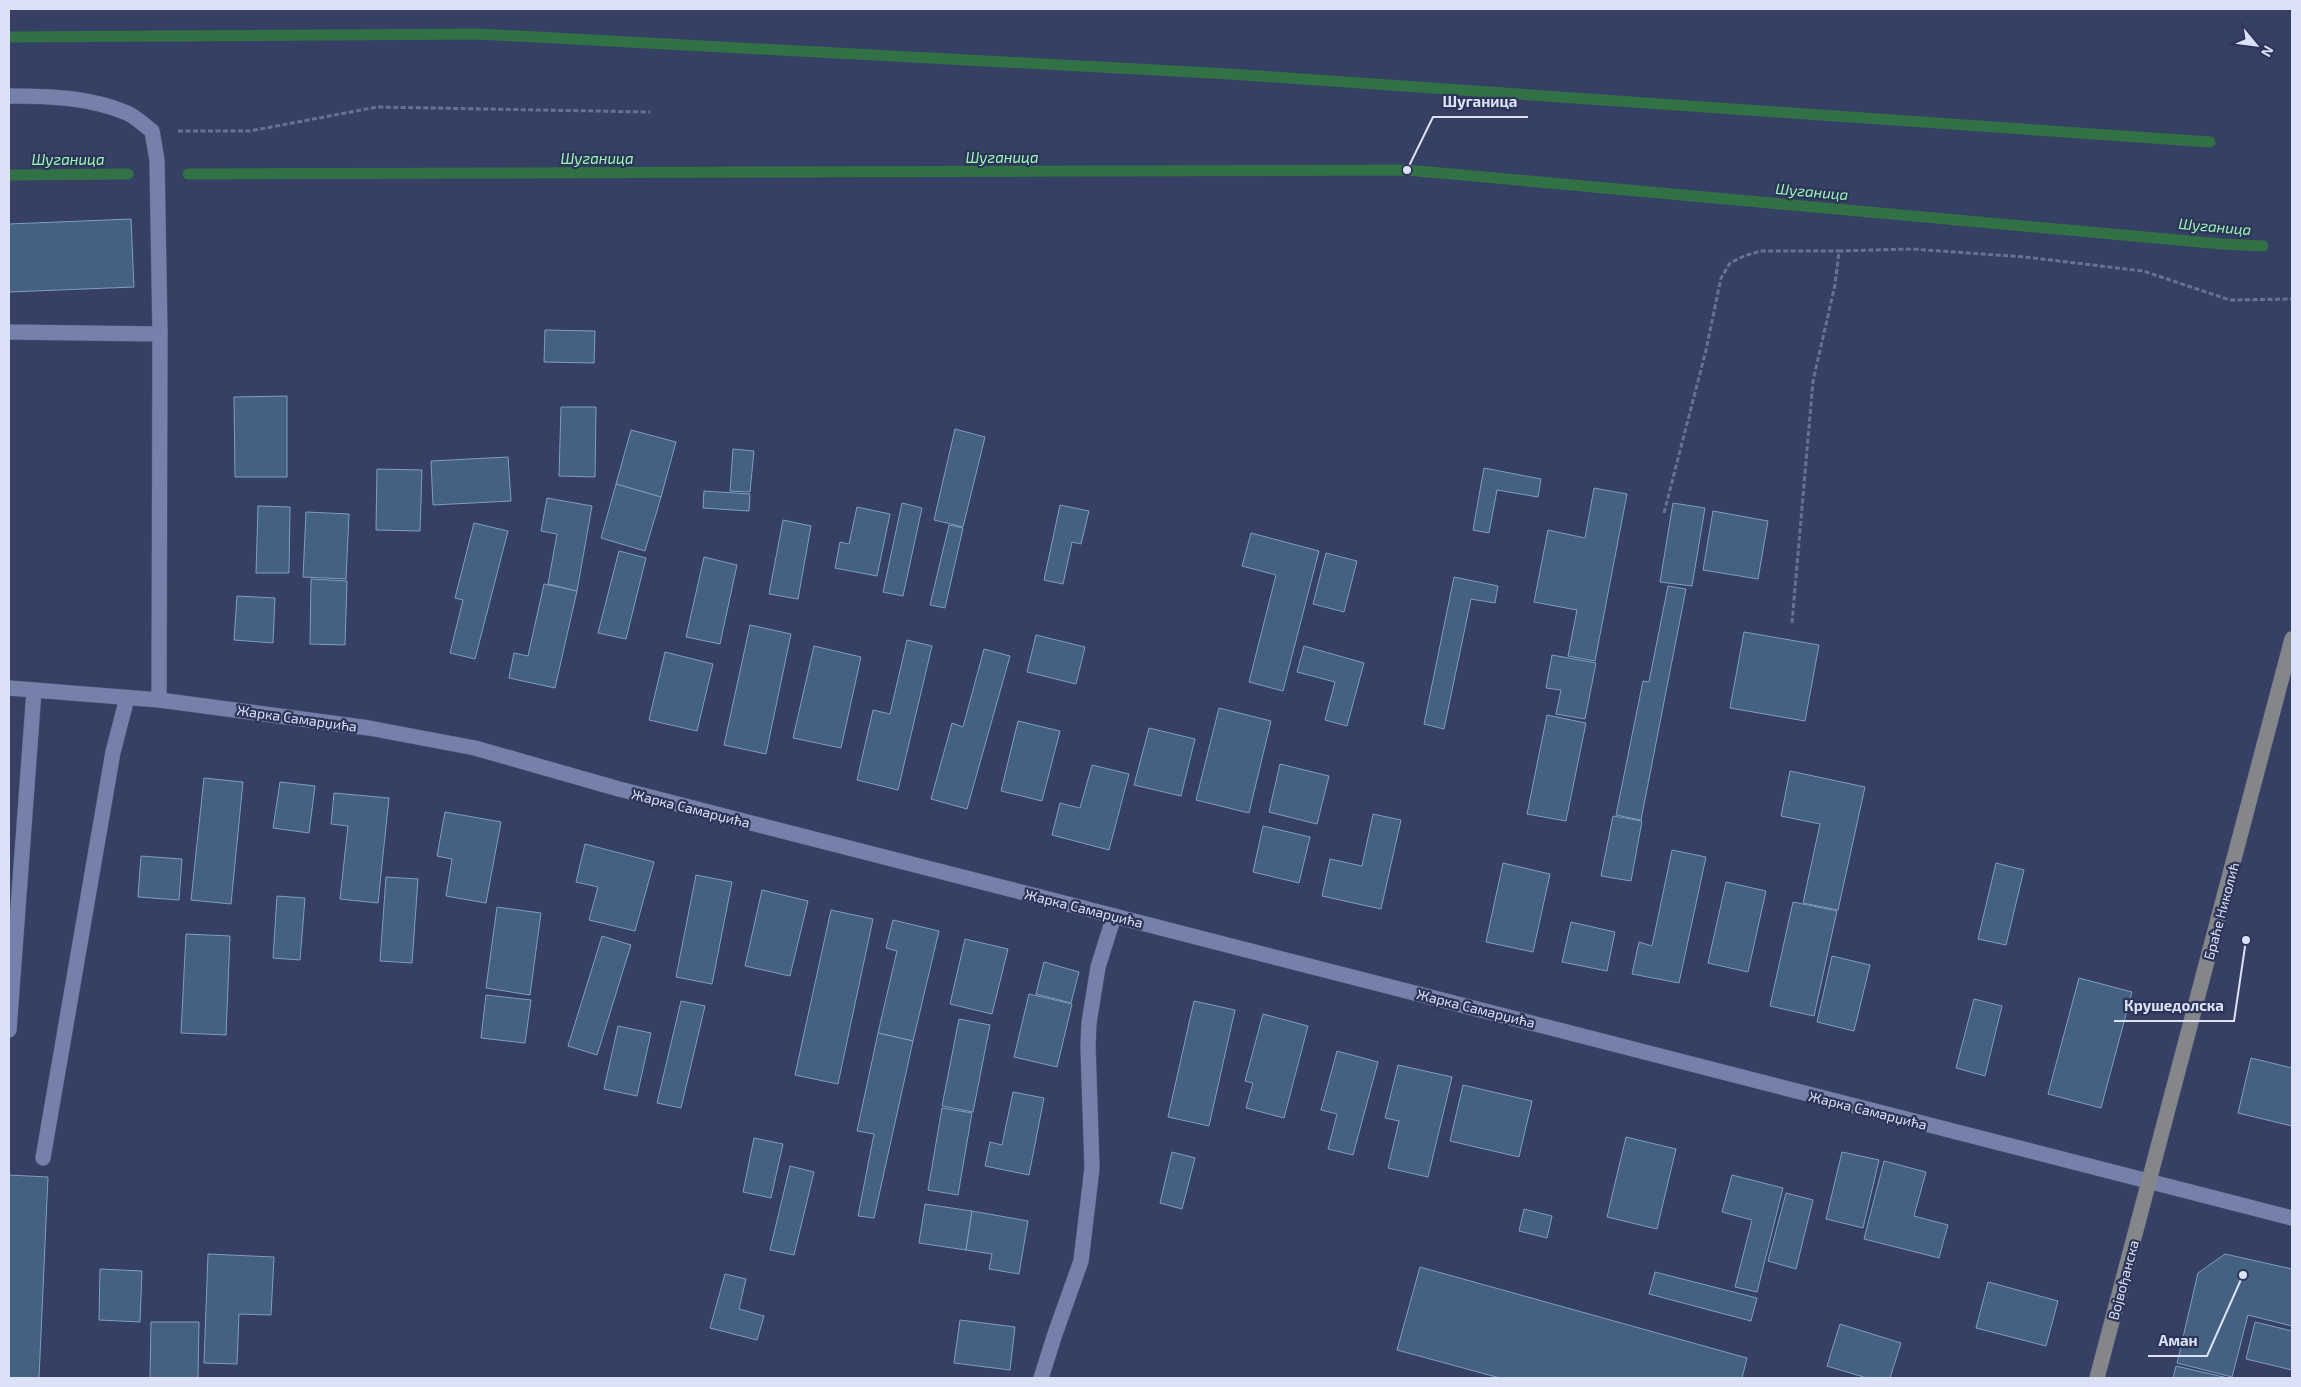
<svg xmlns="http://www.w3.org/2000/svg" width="2301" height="1387" viewBox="0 0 2301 1387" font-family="'Exo 2',sans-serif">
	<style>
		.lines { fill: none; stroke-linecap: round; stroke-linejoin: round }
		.stream { stroke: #317145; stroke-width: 11 }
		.building { fill: #446182; stroke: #7e9ec1 }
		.lane-casing { stroke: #525b79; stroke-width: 16 }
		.street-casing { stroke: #525b79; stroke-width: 16 }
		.secondary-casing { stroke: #525b79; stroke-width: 16 }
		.path { stroke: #687190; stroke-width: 3; stroke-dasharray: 5 2.5; stroke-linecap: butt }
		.lane { stroke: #7581aa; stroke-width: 15 }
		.street { stroke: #7581aa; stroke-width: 15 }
		.secondary { stroke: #85868a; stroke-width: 15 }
		.labels { text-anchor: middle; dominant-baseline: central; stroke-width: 4.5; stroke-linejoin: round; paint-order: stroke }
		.street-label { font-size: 14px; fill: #dbe2f8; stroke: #2c3558 }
		.water-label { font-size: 15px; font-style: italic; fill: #9bf5b3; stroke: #2c3558 }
		.leader { fill: none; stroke: #dbe2f8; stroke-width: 2 }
		.callout-dot { fill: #dbe2f8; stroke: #2c3558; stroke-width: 2 }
		.callout-label { font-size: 15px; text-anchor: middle; font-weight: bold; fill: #dbe2f8; stroke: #2c3558; stroke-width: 4.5; stroke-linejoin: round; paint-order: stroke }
	</style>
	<rect width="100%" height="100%" fill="#364064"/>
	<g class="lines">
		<g class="stream">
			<path d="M9,37l469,-3 752,40 980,68"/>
			<path d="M188,174l1219,-4 815,74 41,2"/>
			<path d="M9,175l119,-1"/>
		</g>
	</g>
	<g class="building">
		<path d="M131,219l3,68 -125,5v-68z"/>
		<path d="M545,330l50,1 -1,32 -50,-1z"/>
		<path d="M287,396v81h-52l-1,-80z"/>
		<path d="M561,407h35l-1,70 -36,-1z"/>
		<path d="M955,429l30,8 -22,90 -29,-7z"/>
		<path d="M631,430l45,12 -15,55 -45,-13z"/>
		<path d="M733,449l21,2 -4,41 -20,-1z"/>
		<path d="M508,457l3,44 -78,4 -2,-44z"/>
		<path d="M1484,468l57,11 -3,18 -41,-7 -8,43 -16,-3z"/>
		<path d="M377,469l45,1 -2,61 -44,-1z"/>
		<path d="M616,484l45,13 -16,54 -44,-13z"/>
		<path d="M1594,488l33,6 -32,167 -27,-5 9,-46 -43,-8 14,-72 37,8z"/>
		<path d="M704,491l46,3 -1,17 -46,-3z"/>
		<path d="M547,498l45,8 -15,85 -29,-7 9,-50 -16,-3z"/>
		<path d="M902,503l20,5 -19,88 -20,-4z"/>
		<path d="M1673,503l32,5 -13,78 -32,-4z"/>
		<path d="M1060,505l29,6 -8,33 -9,-2 -9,42 -19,-4z"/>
		<path d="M258,506l32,1 -1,66h-33z"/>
		<path d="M857,507l33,7 -13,62 -42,-8 5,-26 9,2z"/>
		<path d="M1713,511l55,10 -10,58 -55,-9z"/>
		<path d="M306,512l43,2 -3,65 -43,-2z"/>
		<path d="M783,520l28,6 -13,73 -29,-5z"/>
		<path d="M474,523l34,8 -33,128 -25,-6 13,-53 -8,-2z"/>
		<path d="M949,525l14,3 -18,80 -15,-3z"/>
		<path d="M1251,533l68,18 -36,140 -34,-9 27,-107 -34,-9z"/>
		<path d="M619,551l27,7 -20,81 -28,-6z"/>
		<path d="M1326,553l31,8 -13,51 -31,-8z"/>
		<path d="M704,557l33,8 -17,79 -34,-7z"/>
		<path d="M1454,577l44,9 -3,17 -24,-4 -27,130 -20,-5z"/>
		<path d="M311,579l36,2 -2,64 -35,-1z"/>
		<path d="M544,584l33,7 -22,97 -46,-10 5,-25 14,3z"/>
		<path d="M1668,586l18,3 -45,231 -25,-5 27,-134 6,1z"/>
		<path d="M237,596l38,2 -2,45 -39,-3z"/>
		<path d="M750,625l41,9 -25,120 -42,-9z"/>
		<path d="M1744,632l75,13 -14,76 -75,-13z"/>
		<path d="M1036,635l49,12 -9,37 -49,-12z"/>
		<path d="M907,640l25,6 -34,144 -41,-10 16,-70 17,4z"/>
		<path d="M814,646l47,11 -20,91 -48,-10z"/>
		<path d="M1304,646l60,17 -17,63 -22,-6 10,-38 -38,-10z"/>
		<path d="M984,649l26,7 -43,153 -36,-10 21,-76 11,4z"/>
		<path d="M665,652l48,12 -16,67 -48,-11z"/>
		<path d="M1552,655l44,8 -11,56 -29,-5 5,-24 -15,-2z"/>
		<path d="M1219,708l52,13 -22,92 -53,-13z"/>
		<path d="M1547,715l39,8 -20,98 -39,-7z"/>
		<path d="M1018,721l42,10 -18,70 -41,-10z"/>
		<path d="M1149,728l46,11 -14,57 -47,-11z"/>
		<path d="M1280,764l49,12 -12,48 -48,-12z"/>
		<path d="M1092,765l37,9 -20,76 -57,-15 8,-32 20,5z"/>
		<path d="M1790,771l75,16 -27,123 -35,-7 17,-79 -39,-8z"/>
		<path d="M204,778l39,4 -12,122 -40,-4z"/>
		<path d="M280,782l35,4 -6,47 -36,-5z"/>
		<path d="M334,793l55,5 -11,105 -38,-4 8,-73 -17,-2z"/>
		<path d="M445,812l56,10 -15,81 -40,-7 6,-37 -15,-3z"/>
		<path d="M1373,814l28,6 -20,89 -59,-13 8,-37 32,7z"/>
		<path d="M1613,816l29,5 -11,60 -30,-5z"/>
		<path d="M1263,826l47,11 -11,46 -46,-11z"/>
		<path d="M585,844l69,18 -19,69 -46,-11 9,-33 -22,-5z"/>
		<path d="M1672,850l34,7 -27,126 -47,-9 7,-32 13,4z"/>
		<path d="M141,856l41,3 -3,41 -41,-3z"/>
		<path d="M1503,863l47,11 -17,78 -47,-10z"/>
		<path d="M1996,863l28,7 -18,75 -28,-6z"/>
		<path d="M696,875l36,7 -20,102 -36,-7z"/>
		<path d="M386,877l32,2 -6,84 -32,-2z"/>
		<path d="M1726,882l40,9 -18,81 -40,-9z"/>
		<path d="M762,890l46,11 -18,75 -45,-10z"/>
		<path d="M277,896l28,2 -5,62 -27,-2z"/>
		<path d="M1793,902l44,9 -23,105 -44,-10z"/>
		<path d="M497,907l44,6 -11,82 -44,-7z"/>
		<path d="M831,910l42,9 -35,165 -43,-9z"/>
		<path d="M893,920l46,11 -26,110 -35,-8 19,-82 -11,-3z"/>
		<path d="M1571,922l44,10 -8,39 -45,-9z"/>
		<path d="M186,934l44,2 -4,99 -45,-2z"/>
		<path d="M602,936l29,9 -34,110 -29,-9z"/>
		<path d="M965,939l43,10 -16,65 -42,-10z"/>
		<path d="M1832,956l38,9 -16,66 -37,-9z"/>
		<path d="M1044,962l35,10 -8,31 -35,-9z"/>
		<path d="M2079,978l53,14 -31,116 -53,-14z"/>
		<path d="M1029,994l43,10 -15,63 -43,-10z"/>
		<path d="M486,995l45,5 -6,43 -44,-5z"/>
		<path d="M1974,999l28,7 -17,70 -29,-8z"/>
		<path d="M681,1001l24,5 -24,102 -24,-5z"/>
		<path d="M1194,1001l41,9 -26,116 -41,-9z"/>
		<path d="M1263,1014l45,12 -24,92 -38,-10 7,-25 -8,-2z"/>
		<path d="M959,1019l31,6 -17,87 -31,-6z"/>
		<path d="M618,1026l33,7 -14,63 -33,-7z"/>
		<path d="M878,1033l35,8 -39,177 -16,-2 16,-82 -17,-3z"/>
		<path d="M1337,1051l41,11 -25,93 -25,-6 9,-35 -16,-4z"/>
		<path d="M2251,1058l41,10v58l-54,-13z"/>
		<path d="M1398,1065l54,12 -24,100 -40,-9 11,-47 -14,-3z"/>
		<path d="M1463,1085l69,16 -13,56 -69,-16z"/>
		<path d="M1013,1092l31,6 -15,77 -44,-9 5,-24 12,3z"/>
		<path d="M942,1108l30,5 -14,82 -30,-5z"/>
		<path d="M1626,1137l50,12 -19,80 -50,-12z"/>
		<path d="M754,1138l29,6 -12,54 -28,-6z"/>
		<path d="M1172,1152l23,6 -13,51 -22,-6z"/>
		<path d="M1842,1152l37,8 -16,68 -37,-9z"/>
		<path d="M1884,1161l42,11 -12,44 34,9 -9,33 -75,-19z"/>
		<path d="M790,1166l24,6 -20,83 -24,-5z"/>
		<path d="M9,1175l39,2 -9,201h-30z"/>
		<path d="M1732,1175l51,13 -26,104 -22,-5 17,-67 -30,-8z"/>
		<path d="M1786,1193l27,7 -17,69 -28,-8z"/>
		<path d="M925,1204l47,7 -6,39 -47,-7z"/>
		<path d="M1524,1209l28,7 -5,22 -28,-7z"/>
		<path d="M972,1211l56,10 -9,53 -30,-5 3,-15 -26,-4z"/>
		<path d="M208,1254l66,3 -3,58 -32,-1 -2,50 -33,-1z"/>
		<path d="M2225,1254l67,15v57l-44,-11 -16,62 -55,-14 21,-90z"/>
		<path d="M1420,1267l327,91 -5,20h-242l-103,-28z"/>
		<path d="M100,1269l42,2 -2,51 -41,-2z"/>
		<path d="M1655,1272l102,26 -6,23 -102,-27z"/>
		<path d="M725,1274l21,5 -7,30 25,7 -7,24 -47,-12z"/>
		<path d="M1988,1282l70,19 -12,45 -70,-18z"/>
		<path d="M960,1320l55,7 -5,43 -56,-7z"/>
		<path d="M151,1322h48l-1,56h-48z"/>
		<path d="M2255,1322l37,9v39l-46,-11z"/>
		<path d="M1840,1324l61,19 -11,35h-23l-40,-12z"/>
		<path d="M2176,1366l52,12h-55z"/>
	</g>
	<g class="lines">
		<g class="lane-casing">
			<g id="lane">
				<path d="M9,332l151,2"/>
				<path d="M9,1030l25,-339"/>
				<path d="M43,1158l70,-406 14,-54"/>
				<path d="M1041,1378l14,-44 26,-73 11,-93 -4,-122 1,-23 9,-56 16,-51"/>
			</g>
		</g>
		<g class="street-casing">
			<g id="street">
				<path d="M9,96c39,0 81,1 118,17 9,4 17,12 25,18l5,29 3,174 -1,366"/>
				<path d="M9,688l150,12 210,28 106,20 144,41 1673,429"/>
			</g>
		</g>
		<g class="secondary-casing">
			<path id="secondary" d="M2097,1378l195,-739"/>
		</g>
		<g class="path">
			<path d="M178,131h72l127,-24 273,5"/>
			<path d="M1664,513l42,-163 15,-72 9,-15 14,-7 17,-5h78"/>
			<path d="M1792,623l21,-242 22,-96 4,-34 73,-2 113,8 118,14 87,29 62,-1"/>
		</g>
		<use href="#lane" class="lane"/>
		<use href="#street" class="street"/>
		<use href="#secondary" class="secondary"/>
	</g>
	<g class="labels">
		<g class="street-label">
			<text transform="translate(297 718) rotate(8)">Жарка Самарџића</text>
			<text transform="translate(691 808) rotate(14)">Жарка Самарџића</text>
			<text transform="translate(1084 908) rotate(14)">Жарка Самарџића</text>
			<text transform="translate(2221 911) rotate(-75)">Браће Николић</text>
			<text transform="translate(1476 1008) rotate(14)">Жарка Самарџића</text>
			<text transform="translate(1868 1110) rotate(14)">Жарка Самарџића</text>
			<text transform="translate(2123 1280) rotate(-75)">Војвођанска</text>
		</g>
		<g class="water-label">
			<text x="1002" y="157">Шуганица</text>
			<text x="597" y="158">Шуганица</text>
			<text x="68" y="159">Шуганица</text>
			<text transform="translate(1812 191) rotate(5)">Шуганица</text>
			<text transform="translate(2215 226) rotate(5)">Шуганица</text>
		</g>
	</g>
	<path class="leader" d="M1407 170L1433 117H1528M2246 940L2234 1021H2114M2243 1275L2207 1356H2148"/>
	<g class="callout-dot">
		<circle cx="1407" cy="170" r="5"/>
		<circle cx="2246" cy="940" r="5"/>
		<circle cx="2243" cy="1275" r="5"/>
	</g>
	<g class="callout-label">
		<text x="1480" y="107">Шуганица</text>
		<text x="2174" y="1011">Крушедолска</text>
		<text x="2178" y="1346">Аман</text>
	</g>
	<rect width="2301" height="1387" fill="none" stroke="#dbe2f8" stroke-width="20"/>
	<g transform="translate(2256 45) rotate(119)" stroke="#2c3558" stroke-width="4" paint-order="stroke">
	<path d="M0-4L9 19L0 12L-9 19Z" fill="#dbe2f8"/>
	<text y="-8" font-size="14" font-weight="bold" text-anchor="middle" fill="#dbe2f8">N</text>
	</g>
</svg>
